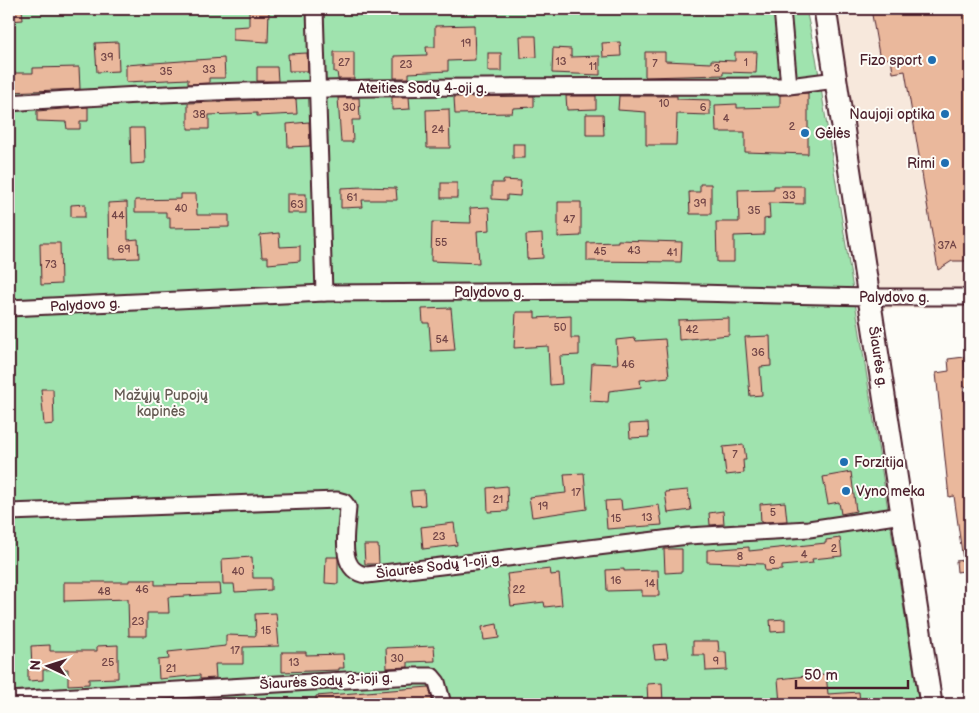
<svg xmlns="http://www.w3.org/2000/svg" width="979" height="713" viewBox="0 0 979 713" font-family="'Balsamiq Sans',sans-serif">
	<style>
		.built { fill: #f7e8dc }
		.green { fill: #9fe3ae; stroke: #74816c }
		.building { fill: #eab89c; stroke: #4a1f2b }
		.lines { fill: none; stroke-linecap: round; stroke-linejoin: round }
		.street-casing { stroke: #4a1f2b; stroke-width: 19 }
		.secondary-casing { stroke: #4a1f2b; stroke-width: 25 }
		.street { stroke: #fdfcf7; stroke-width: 15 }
		.secondary { stroke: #fdfcf7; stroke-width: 21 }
		.poi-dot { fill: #1f6fb2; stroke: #fdfcf7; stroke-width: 2 }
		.labels { text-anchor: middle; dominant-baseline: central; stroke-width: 4; stroke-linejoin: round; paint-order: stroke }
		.number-label { font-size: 11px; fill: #724547 }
		.poi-label { font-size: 14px; fill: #4a1f2b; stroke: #fdfcf7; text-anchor: end }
		.street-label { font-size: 14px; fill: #4a1f2b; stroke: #fdfcf7 }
		.park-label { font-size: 14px; fill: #645a52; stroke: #fdfcf7 }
	</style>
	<rect width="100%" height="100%" fill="#fdfcf7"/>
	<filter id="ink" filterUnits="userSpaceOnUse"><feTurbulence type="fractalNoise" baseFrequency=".02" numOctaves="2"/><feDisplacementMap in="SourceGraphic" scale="10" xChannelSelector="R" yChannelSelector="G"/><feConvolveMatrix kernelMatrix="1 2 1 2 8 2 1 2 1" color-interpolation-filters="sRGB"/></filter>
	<g filter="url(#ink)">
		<path class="built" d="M836,9h134v297l-89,3z"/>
		<path class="green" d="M9,9h797l10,48 103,647h-910z"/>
		<g class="building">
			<path d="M9,9h13l1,11 -14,1z"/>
			<path d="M249,9h20l-1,33 -35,-2v-13l16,-1z"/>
			<path d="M871,9h99v252h-18l-14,9 -33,-199 -12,2 -2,-15 -11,2z"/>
			<path d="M474,25l1,35 -27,1v10l-39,2v5h-15v-22l33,-1 -1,-8h9v-21z"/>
			<path d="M520,36h16l1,21 -16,1z"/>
			<path d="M118,42l1,29 -22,1 -2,-29z"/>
			<path d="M620,42l1,14 -18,1 -1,-14z"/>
			<path d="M553,48l18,1v8l29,-1v19l-48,-2z"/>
			<path d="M334,52h20v27h-16l-1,-7h-3z"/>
			<path d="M645,52h20v9l46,2v-3l24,1v-9h22l-1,21 -33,-1v3l-78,2z"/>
			<path d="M307,53l1,18h-19l-1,-17z"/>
			<rect x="488" y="53" width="13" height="18"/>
			<path d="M224,58l1,20h-16v5l-21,1v-5l-62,3v-17z"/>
			<path d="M79,67l1,22 -71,3v-19h24v-5z"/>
			<path d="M257,67h20l1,14h-21z"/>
			<path d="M808,93v61l-63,-2v-20h-29l-1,-27 22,-1v4l43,-1v-12z"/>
			<path d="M534,96v11l-21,1 -1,5 -57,1 -1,-17z"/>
			<path d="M566,96h30v13l-29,1z"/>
			<path d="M619,96h58v3l33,1v15l-33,-1 -1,31h-30v-33l-28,-2z"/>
			<path d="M392,97h17l1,12 -18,1z"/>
			<path d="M338,98h21l1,22h-8l1,22h-12z"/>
			<path d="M296,99l1,15 -40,2v-3l-48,2v14h-21v-26z"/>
			<path d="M88,107v14h-8v8h-13l-1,-7 -29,-1v-10z"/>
			<path d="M449,109l1,39h-23l-1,-38z"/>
			<path d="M586,114h17l1,21h-18z"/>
			<path d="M309,122l1,24 -22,1 -1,-23z"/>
			<path d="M130,128h14l1,35 -14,1z"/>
			<rect x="513" y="144" width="12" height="14"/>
			<path d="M503,180l18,1 -1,15 -13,-1v5l-15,-1v-16h11z"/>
			<rect x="441" y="183" width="16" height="15"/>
			<path d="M700,184h11v30h-21l-1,-22h11z"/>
			<path d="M774,186h30v18l-35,-1 1,15 -6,1v16l-30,1v26h-17l-1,-40h23l-1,-32 36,-1z"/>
			<path d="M362,187l34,1 1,12h-35l1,7 -22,1v-20z"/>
			<path d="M181,194h15l1,21h32v12l-59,1v-11h-4v-5h-31v-12l46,-1z"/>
			<rect x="287" y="194" width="19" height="19"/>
			<path d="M127,202l1,38 10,-1 1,19 -30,1 -1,-56z"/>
			<path d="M558,202h23v34l-23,1z"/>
			<path d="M85,204v13h-14v-12z"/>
			<path d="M489,207l1,23 -13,1 2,32 -48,-2 1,-39 39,1 -1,-15z"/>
			<path d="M279,233l1,14 20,-1v15l-32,3v-7h-6l-2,-22z"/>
			<path d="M542,234l1,24 -16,1 -1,-24z"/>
			<path d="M618,240l64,2 -1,20 -94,-1v-18l31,-1z"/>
			<path d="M40,243h20l1,41 -20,1z"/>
			<path d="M451,308l4,42 -24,1 -2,-28h-6l-1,-14z"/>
			<path d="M516,312h19v6l36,-2v22h8v17l-19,1 2,28 -12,1 -2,-39 -34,2z"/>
			<path d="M729,318v17l-50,5 -1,-20z"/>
			<path d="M770,336l1,30 -11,1 2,28 -12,1 -5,-59z"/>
			<path d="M635,338l1,3 29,-2 4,38 -29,3 1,7 -32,4 -1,11 -18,-1 2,-38 26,1 -2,-24z"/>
			<path d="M964,357l1,13 5,-1v17l-7,1 7,48v135l-13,2 -1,-11 7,-1 -9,-64 -5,1 -13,-124 13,-2 -1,-12z"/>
			<path d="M41,389h12l1,35 -10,1z"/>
			<path d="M648,423l1,14 -19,1 -1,-14z"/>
			<path d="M744,445l2,15h-3l1,13 -18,2 -3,-28z"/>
			<path d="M851,472l5,39 -15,3 -2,-12 -11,2 -5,-27z"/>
			<path d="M584,473l3,36 -55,8 -3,-20 37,-4 -2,-19z"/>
			<path d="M507,486l1,25 -20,1 -1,-24z"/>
			<path d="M424,490l1,15 -13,1 -2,-15z"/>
			<path d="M688,490l3,20 -23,3 -3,-21z"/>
			<path d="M621,500l1,10 37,-5 3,20 -55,4 -2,-28z"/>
			<path d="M785,502l2,19 -26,1 -1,-18z"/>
			<path d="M723,511l1,13 -14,1 -1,-12z"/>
			<path d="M454,523l3,22 -34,4 -2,-22z"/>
			<path d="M840,538l2,18 -30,3 1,4 -31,3v4l-17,1 -1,-7 -57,-2v-12l42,-3v4l77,-8v-3z"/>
			<path d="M364,545h14l1,19h-14z"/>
			<path d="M664,549h18v23l-17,1z"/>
			<path d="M252,557l1,21h18v12l-36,2 -1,-8h-11l-1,-25z"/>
			<path d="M326,557h12v27l-13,-1z"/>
			<path d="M550,569l1,6 8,-1 3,31 -17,2 -1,-5 -33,4 -4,-32z"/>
			<path d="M624,569v2l34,-1 1,26h-17v-6l-35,1 -1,-21z"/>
			<path d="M129,580h26v5l65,-1 1,10 -53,3 1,16h-22v23h-18l-1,-37 -64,2v-19h65z"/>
			<path d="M276,613l3,33 -36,1v17h-28l1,14 -16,1v-4l-41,4 -1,-19 11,-1 -1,-7 58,-6v-11l30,1 -1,-22z"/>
			<path d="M785,619v12l-14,1 -1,-12z"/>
			<path d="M497,624l2,14 -15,2 -2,-13z"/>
			<path d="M693,641h25l1,11h7l1,18 -21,1 -1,-16h-12z"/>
			<path d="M666,644l2,14 -13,1 -2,-14z"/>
			<path d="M50,645v6h47v-5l21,-1v33l-29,1v5l-21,1v-16l-25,1v10l-15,1v-12h4l-1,-23z"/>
			<path d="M434,646l1,15 -27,1v5l-21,1 -1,-20z"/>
			<path d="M282,652h24v3l37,-1 1,14h-5v2l-57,2z"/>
			<path d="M826,674l2,20 31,-2 1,12h-80l-2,-25z"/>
			<path d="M662,683l1,21h-15l-1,-20z"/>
			<path d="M429,687l4,17h-117v-8z"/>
			<path d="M217,697v7h-13v-6z"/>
		</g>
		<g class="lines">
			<g class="street-casing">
				<g id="street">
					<path d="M315,9l9,284"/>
					<path d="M782,9l7,77"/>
					<path d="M9,103c259,-19 520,-16 780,-17l47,-6"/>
					<path d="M9,308l315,-15 286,-2 259,6h101"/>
					<path d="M9,512l328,-12 7,2 4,5c-1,22 -12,65 19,68l321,-39 121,-7 93,-14"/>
					<path d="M9,700l405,-24h18l5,6 6,22"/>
				</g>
			</g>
			<g class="secondary-casing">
				<path id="secondary" d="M825,9l106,695"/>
			</g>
			<use href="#street" class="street"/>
			<use href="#secondary" class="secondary"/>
		</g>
	</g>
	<g class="poi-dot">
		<circle cx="932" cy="60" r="5"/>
		<circle cx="945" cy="114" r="5"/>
		<circle cx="805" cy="133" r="5"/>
		<circle cx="945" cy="163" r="5"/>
		<circle cx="844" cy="462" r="5"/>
		<circle cx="846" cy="491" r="5"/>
	</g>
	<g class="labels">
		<g class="number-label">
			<text x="466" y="43">19</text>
			<text x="107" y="57">39</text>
			<text x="561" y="61">13</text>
			<text x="344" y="62">27</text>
			<text x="746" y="62">1</text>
			<text x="655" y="63">7</text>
			<text x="406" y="64">23</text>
			<text x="593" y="66">11</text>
			<text x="717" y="68">3</text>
			<text x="209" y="69">33</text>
			<text x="166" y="71">35</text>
			<text x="664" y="103">10</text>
			<text x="349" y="107">30</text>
			<text x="703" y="107">6</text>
			<text x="199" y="114">38</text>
			<text x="726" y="118">4</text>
			<text x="792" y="126">2</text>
			<text x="438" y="129">24</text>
			<text x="789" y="195">33</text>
			<text x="352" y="197">61</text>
			<text x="700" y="203">39</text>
			<text x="297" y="204">63</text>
			<text x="181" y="208">40</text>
			<text x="754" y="210">35</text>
			<text x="118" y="215">44</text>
			<text x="569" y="219">47</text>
			<text x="441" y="242">55</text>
			<text x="947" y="245">37A</text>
			<text x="124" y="249">69</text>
			<text x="634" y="250">43</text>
			<text x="600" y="251">45</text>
			<text x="672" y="252">41</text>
			<text x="51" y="264">73</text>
			<text x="560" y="327">50</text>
			<text x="692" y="329">42</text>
			<text x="442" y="339">54</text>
			<text x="758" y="352">36</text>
			<text x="628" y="364">46</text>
			<text x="735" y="454">7</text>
			<text x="576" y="492">17</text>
			<text x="498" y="499">21</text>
			<text x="543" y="506">19</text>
			<text x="773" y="512">5</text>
			<text x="647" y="517">13</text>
			<text x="616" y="518">15</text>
			<text x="439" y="536">23</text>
			<text x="834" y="548">2</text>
			<text x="804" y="554">4</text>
			<text x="740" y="556">8</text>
			<text x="772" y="560">6</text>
			<text x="238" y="571">40</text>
			<text x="616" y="580">16</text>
			<text x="650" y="583">14</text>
			<text x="142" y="589">46</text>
			<text x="519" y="589">22</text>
			<text x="104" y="591">48</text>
			<text x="138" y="621">23</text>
			<text x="266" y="630">15</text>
			<text x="235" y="650">17</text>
			<text x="397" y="658">30</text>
			<text x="716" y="661">9</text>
			<text x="108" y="662">25</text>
			<text x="294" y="662">13</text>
			<text x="171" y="668">21</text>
		</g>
		<g class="poi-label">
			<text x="922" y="60">Fizo sport</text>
			<text x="935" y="114">Naujoji optika</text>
			<text x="815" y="133" text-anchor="start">Gėlės</text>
			<text x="935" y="163">Rimi</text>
			<text x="854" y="462" text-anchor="start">Forzitija</text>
			<text x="856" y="491" text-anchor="start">Vyno meka</text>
		</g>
		<g class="street-label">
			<text x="422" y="88">Ateities Sodų 4-oji g.</text>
			<text x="489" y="292">Palydovo g.</text>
			<text x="894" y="297">Palydovo g.</text>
			<text transform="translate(85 305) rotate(-3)">Palydovo g.</text>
			<text transform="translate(878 357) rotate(81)">Šiaurės g.</text>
			<text transform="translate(439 566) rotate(-7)">Šiaurės Sodų 1-oji g.</text>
			<text transform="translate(326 681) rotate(-3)">Šiaurės Sodų 3-ioji g.</text>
		</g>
		<g class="park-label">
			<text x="161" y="395">Mažųjų Pupojų<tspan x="161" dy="16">kapinės</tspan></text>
		</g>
	</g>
	<rect width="979" height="713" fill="none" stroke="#fdfcf7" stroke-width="30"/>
	<rect x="15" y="15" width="949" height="683" fill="none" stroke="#4a1f2b" stroke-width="2" filter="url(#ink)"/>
	<g transform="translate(48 666) rotate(274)" stroke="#fdfcf7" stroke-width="4" paint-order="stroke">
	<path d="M0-4L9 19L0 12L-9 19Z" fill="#4a1f2b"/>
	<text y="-8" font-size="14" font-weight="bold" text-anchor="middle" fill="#4a1f2b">N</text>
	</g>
	<path d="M796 680v8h112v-8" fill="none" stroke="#4a1f2b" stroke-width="2.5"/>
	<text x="804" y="680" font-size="15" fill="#4a1f2b" stroke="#fdfcf7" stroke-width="4" paint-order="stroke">50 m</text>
</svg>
